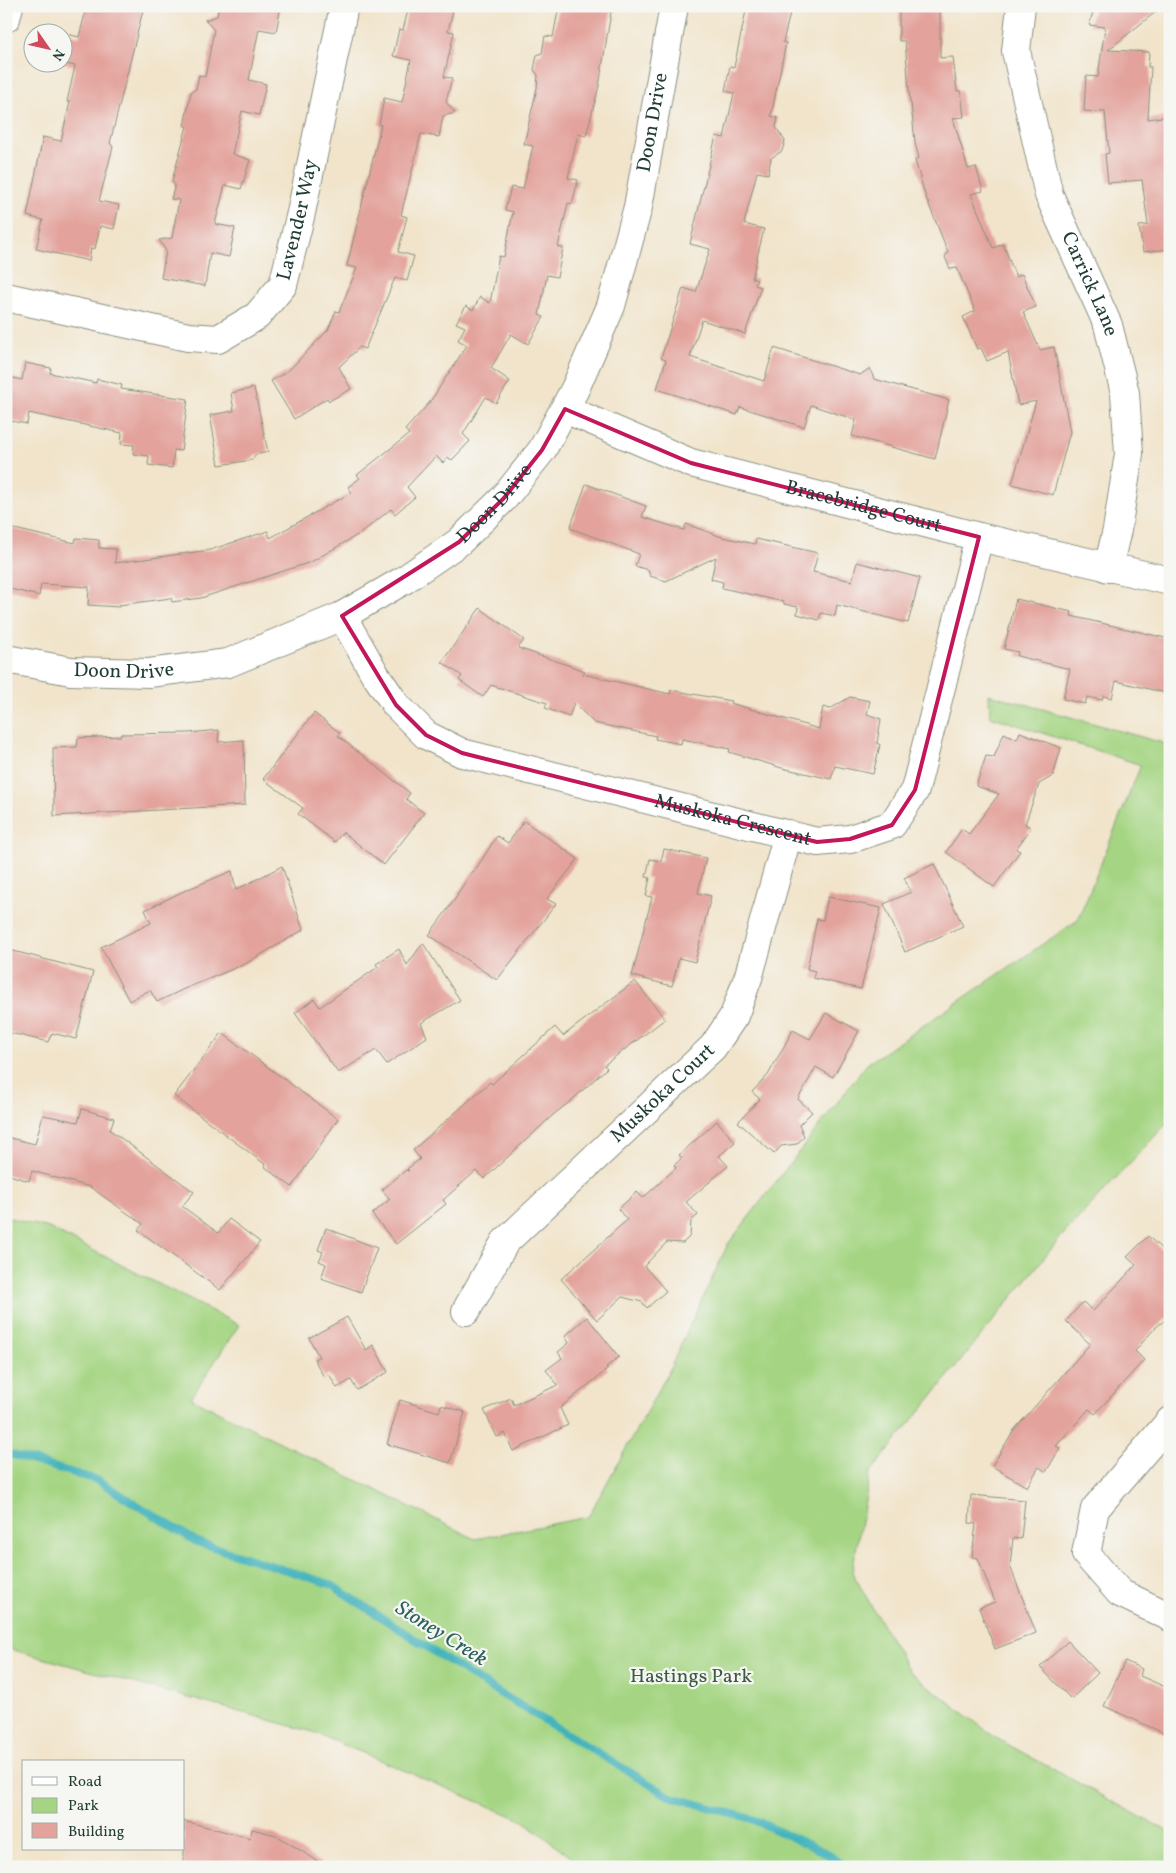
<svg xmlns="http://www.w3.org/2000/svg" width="1176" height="1873" viewBox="0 0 1176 1873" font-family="Vollkorn,serif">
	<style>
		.green { fill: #a5d583; stroke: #62895c }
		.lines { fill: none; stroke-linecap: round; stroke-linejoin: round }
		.stream { stroke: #42b2bb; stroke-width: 8 }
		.building { fill: #e3a29b }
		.minor-casing { stroke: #889080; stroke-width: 30 }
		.tertiary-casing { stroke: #889080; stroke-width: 30 }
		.minor { stroke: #fff; stroke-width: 28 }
		.tertiary { stroke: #fff; stroke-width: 28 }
		.marked { fill: none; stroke: #c2185b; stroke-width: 4; stroke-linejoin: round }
		.labels { text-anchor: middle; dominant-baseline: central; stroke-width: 4.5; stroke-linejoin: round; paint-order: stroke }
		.street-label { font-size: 20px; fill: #1f3d34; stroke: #f6f6f2 }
		.park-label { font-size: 20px; fill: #3a5b44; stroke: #f6f6f2 }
		.water-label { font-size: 21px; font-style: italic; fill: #2a605c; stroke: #f6f6f2 }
	</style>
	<rect width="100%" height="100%" fill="#f6f6f2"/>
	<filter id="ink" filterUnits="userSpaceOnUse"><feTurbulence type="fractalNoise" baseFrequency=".02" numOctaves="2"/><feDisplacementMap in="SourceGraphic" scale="10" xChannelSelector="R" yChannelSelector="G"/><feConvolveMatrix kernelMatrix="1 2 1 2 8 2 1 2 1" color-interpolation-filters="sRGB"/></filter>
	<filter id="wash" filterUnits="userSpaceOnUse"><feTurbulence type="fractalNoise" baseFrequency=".0096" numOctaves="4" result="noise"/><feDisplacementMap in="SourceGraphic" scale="20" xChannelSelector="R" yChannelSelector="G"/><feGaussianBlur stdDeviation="1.12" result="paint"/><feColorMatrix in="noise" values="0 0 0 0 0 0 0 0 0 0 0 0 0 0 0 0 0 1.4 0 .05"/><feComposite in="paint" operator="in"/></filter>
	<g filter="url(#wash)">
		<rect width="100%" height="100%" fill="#f1e4cb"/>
		<path class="green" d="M989,694l181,51v375l-110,118 -190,235 -18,99 57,99 87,67 174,95v34h-598v-9l-48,-37 -211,-89 -307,-84v-431l43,11 190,97 -48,73 284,141 113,-22 80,-144 60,-129 139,-180 211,-144 63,-155 -151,-49z"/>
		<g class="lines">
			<path class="stream" d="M6,1453l91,27 100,62 133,42 143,93 196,119 83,23 72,33 24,15"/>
		</g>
		<g id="blocks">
			<g class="building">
				<path d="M87,6h57l-34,137 3,4 -14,54 20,4 -5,24 -14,-3 -5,23 -4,-1 -2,13 -53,-12 7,-29 -16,-4 16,-79 18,4 9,-39h-3l8,-36 -13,-3v-30l17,4z"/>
				<path d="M219,6h62l-5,26 -17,-3 -10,51 17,4 -7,31 -17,-4 -10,43 18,6 -9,29 -16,-4 -10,39 20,4 -6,29 -19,-4 -5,33 -44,-8 5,-27 -7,-11 13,-2 7,-38 -8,-1 4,-14 -3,-4 15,-55h-3l7,-34 5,-3 3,-14 6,2 9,-47 -9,-10 12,-4z"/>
				<path d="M409,6h45l-6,25 6,1 -10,45 8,1 -6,24 9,11 -12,3 -4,21 -18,-3 -20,81 6,2 -9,35 16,4 -7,25 -12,-3 -30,71 -5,-2 -21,20 12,22 -22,12 -2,-3 -33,21 -23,-38 18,-11 39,-40 8,-19 3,1 18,-44 -10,-2 34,-141h-2l5,-27 18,4 9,-42 -18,-4 6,-27 4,1z"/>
				<path d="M559,6h53l-13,80 -13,50 -8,-2 -10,44 10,2 -6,24 -4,-1 -10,44 5,1 -6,29 -10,-2 -8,40 5,2 -16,27 -17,-10 -20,34 19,13 -14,22 -10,-6 -23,37 7,7 -18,19 -5,-3 -4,6 -7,-7 -29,31 8,10 -20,17 -4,-5 -30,24 -50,29 -110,36 -29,4 -1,-4 -52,7v2l-31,-2 1,-18 -48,-3 -2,12 -33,-8v-61l69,16 1,-5 23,2v8l17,1 -1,14 95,-13 58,-19 2,7 82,-46 -4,-5 12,-9 -3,-3 52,-41 -4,-4 25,-28 37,-57 -9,-5 7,-13 -9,-4 10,-17 7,4 7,-13 10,6 9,-47 5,1 9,-45 -8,-2 6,-23 12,2 10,-43 -9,-2 13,-56 1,-13 -4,-5 3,-15 5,-2 3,-17 8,1z"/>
				<path d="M747,6h33l11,3 -8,33 3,1 -15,73 7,2 -2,9 9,14 -3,10 -11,7 -3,16 -11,-2 -13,52 20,5 -12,49 5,2 -2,5 6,2 -16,47 -43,-14 -12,37 74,24 10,-33 86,27 10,-7 4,11 75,21 -14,59 -83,-23 4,-16 -45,-15 -7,22 -64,-20 -3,8 -80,-26 9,-29 -5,-2 22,-70 13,4 14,-43 -20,-5 26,-108 8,2 10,-45 -9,-2 5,-25 4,1z"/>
				<path d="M899,6h41v52l13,-1 4,34h4l3,26 -11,1 15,51 8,-2 7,24 -12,3 22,54 10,-4 13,33 6,-3 14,33 -13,5 17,38 14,-3 16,85 -17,63 -41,-11 24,-83 -18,4 -10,-53 -21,9 -6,-13 -4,1 -14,-32 12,-6 -18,-43 -7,1 -5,-12 3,-5 -23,-57 -10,-35 4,-2 -4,-15 -4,-40h-1l-5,-62h-6z"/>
				<path d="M1095,6h68l-55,44 41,2 -1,15h3l-3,52 22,-3v133l-27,3 -4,-26 9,-1 -6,-45 -34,3 -3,-29 4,-1 -4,-41 -21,-1 2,-35 12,1 7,-50 -16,-2z"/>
				<path d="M25,363l26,5 -1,5 46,10 1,-4 25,6 -1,4 67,10 -7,52 -7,-1 -2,18 -24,-3 1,-9 -16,-2 1,-9 -13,-1 1,-11 -93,-20 -2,11 -21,-4v-28l3,-15 13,3z"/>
				<path d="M254,388l14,64 -13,3 -3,5 -33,5 -9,-50 24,-4 -3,-18z"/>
				<path d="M586,484l60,22 -4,11 42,13 2,-6 36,13 33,7 1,-5 62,14 -5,19 39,9 5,-19 63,16 -12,45 -71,-18 -2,11 -14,-3 -2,7 -22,-6 1,-7 -14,-3v-2l-62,-14 1,-6 -12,-3 5,-22 -50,24 -16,-5 -2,-6 -13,-4 4,-12 -69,-26z"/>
				<path d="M1016,599l56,13 -1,4 99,23v55l-54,-13 -4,17 -9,-2 -1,4 -15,-3 -2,7 -22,-5 7,-30 -53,-13 1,-4 -14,-3z"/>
				<path d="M480,608l44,32 -6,8 67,23 -2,3 87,20 1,-4 60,11 -1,2 89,26 4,-22 7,2 20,-12 20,4 -3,13 14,5 -4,24 3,2 -7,29 -38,-8 -4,13 -49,-11 -53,-16 1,-3 -48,-10 -1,5 -26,-5 1,-3 -62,-13 -20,-20 -5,14 -24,-9 2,-5 -56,-18 -8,12 -24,-17 3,-4 -20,-14z"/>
				<path d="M314,713l26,20 -2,3 72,57 -4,6 18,14 -40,52 -41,-33 -8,10 -37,-28 5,-6 -40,-29z"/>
				<path d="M219,730l-1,12 26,-2 1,65 -191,11 -1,-68 24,-1 1,-9 43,-2v-2l68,-1z"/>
				<path d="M1020,732l41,16 -8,28 -14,8 -14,40 6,4 -15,21 4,2 -26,36 -48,-35 16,-23 7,5 30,-40 -23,-8 10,-30 8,1 10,-24 13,6z"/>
				<path d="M524,821l54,38 -31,40 9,5 -59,76 -68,-45 29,-40 -1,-1 16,-23 1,1 23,-36 11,7z"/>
				<path d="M664,849l42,9 -8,35 13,3 -16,66 -16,-4 -7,28 -40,-10 20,-79 -6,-1 4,-18 -4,-1 4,-18 11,2z"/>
				<path d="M934,864l29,62 -58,26 -21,-48 27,-12 -7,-14z"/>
				<path d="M282,866l21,64 -58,34 -61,25 -27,13 -7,-12 -21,11 -28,-54 50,-24 -6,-13 41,-20 46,-19 4,19z"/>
				<path d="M828,897l53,11 -20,81 -48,-11 2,-7 -8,-2 10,-50 6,1z"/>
				<path d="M423,943l37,57 -39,23 6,14 -40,27 -11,-14 -38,23 -43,-60 19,-14 6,8 58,-40 -2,-3 23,-15 8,16z"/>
				<path d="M6,949l87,23 -17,67 -24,-6 -4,9 -42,-10z"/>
				<path d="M635,981l30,38 -61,46 3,3 -35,32 -19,15 -69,64 -8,-8 -33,29 3,4 -50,40 -24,-30 18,-15 -8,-9 24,-20 3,1 -2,-2 13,-10 -7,-9 77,-68 2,2 63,-57 8,9z"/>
				<path d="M826,1013l33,18 -26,46 -17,-10 -18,32 14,13 -13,13 5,11 -7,8 -16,2 -7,8 -36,-32 22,-23 -8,-7 16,-17 25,-45 17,9z"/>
				<path d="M222,1033l116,86 -46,68 -27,-20 1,-2 -92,-69z"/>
				<path d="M82,1109l32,9 -4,12 84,62 -12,14 36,27 11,-14 31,23 -40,48 -82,-60 5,-6 -53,-37 -58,-16 -3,10 -23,-7v-37l29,7 8,-29 35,7z"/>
				<path d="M717,1121l18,21 -16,14 9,10 -42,36 12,13 -7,6 -1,15 -7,7 -16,-1 -23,24 22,25 -19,17 -5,-6 -20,-5 -25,23 -36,-41 66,-59 -9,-11 19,-17 6,6 33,-30 -2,-3 8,-7 -3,-3z"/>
				<path d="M326,1228l51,20 -16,44 -40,-14 5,-14 -7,-3 4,-9 -5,-2z"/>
				<path d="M1148,1236l22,21v59l-15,12 -20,23 9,9 -49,54 -6,-5 -33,37 4,2 -14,24 -7,-5 -12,20 -35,-21 22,-36 76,-86 -24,-23 17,-19 10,9 13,-14 30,-32 -9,-8z"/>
				<path d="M347,1317l19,33 7,-5 15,27 -31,18 -6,-10 -14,8 -8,-14 -5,3 -10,-18 5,-2 -10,-19z"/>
				<path d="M587,1317l32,40 -13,10 2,2 -48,39 8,17 -55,26 -8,-18 -8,4 -13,-27 27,-12 3,7 44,-20 -12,-15 16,-12 -4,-6 11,-9 -4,-7z"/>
				<path d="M400,1400l39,12 2,-7 24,7 -15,51 -63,-19z"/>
				<path d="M971,1495l54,5 -4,39 -8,-1 -3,28 26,67 -41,16 -16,-41 16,-6 -17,-44 -6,-1 4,-33 -7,-1z"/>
				<path d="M1068,1641l30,32 -27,26 -31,-32z"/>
				<path d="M1125,1661l17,8 -2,7 30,13v47l-66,-30z"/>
				<path d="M184,1821l66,17 2,-9 24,6 51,32h-143z"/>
			</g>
		</g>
	</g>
	<g filter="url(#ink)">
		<use href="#blocks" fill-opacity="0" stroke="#889080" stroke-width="1"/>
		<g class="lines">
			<g class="minor-casing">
				<g id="minor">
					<path id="s1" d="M1021,6l-5,45 33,144 59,130 17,68 4,61 -12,76 -9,38"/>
					<path d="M6,18l3,-12"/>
					<path id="s2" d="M6,297l182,40 30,2 39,-23 26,-31 18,-72 43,-207"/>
					<path id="s3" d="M565,409l126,54 288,74 191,44"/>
					<path id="s4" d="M342,616l33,58 21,31 30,30 36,18 355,89 33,-3 42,-14 23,-35 64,-253"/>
					<path id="s5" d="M466,1311l39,-69 208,-195 21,-31 15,-41 39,-141"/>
					<path d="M1170,1421l-75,88 -9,45 34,39 50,24"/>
				</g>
			</g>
			<g class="tertiary-casing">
				<g id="tertiary">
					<path id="s6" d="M6,659l65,12 78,2 79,-10 114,-47 62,-36 55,-38 45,-44 38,-48 33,-61 36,-83 27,-99 36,-201"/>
				</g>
			</g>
			<use href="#minor" class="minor"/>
			<use href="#tertiary" class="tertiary"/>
		</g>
	</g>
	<path class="marked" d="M565,409l126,54 288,74 -64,253 -23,35 -42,14 -33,3 -355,-89 -36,-18 -30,-30 -54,-89 117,-74 45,-44 38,-48z"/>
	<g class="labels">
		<g class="street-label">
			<text stroke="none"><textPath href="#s6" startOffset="958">Doon Drive</textPath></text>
			<text stroke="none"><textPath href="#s2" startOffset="369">Lavender Way</textPath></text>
			<text stroke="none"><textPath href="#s1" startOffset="291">Carrick Lane</textPath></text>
			<text stroke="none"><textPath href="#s6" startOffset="538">Doon Drive</textPath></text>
			<text stroke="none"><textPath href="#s3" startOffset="315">Bracebridge Court</textPath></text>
			<text stroke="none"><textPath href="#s6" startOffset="119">Doon Drive</textPath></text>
			<text stroke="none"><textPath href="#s4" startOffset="466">Muskoka Crescent</textPath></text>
			<text stroke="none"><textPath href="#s5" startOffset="296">Muskoka Court</textPath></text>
		</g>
		<g class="park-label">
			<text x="691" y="1677">Hastings Park</text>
		</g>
		<g class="water-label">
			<text transform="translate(441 1634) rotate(32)">Stoney Creek</text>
		</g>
	</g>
	<rect width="1176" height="1873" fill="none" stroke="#f6f6f2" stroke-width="25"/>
	<rect x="22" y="1760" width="162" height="90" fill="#f6f6f2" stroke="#a0aca6"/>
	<rect x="32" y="1777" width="25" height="8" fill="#ffffff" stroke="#a0aca6"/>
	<text x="68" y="1786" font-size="15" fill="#1f3d34">Road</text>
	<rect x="32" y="1798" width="25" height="15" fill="#a5d583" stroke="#a0aca6"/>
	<text x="68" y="1810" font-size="15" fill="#1f3d34">Park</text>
	<rect x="32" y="1823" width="25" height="15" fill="#e3a29b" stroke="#a0aca6"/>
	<text x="68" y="1836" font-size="15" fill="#1f3d34">Building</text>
	<g transform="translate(48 48) rotate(124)"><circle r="24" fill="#f6f6f2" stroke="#a0aca6"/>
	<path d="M0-4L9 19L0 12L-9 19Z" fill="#d1495b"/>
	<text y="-8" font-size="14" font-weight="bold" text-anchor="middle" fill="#1f3d34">N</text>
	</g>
</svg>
